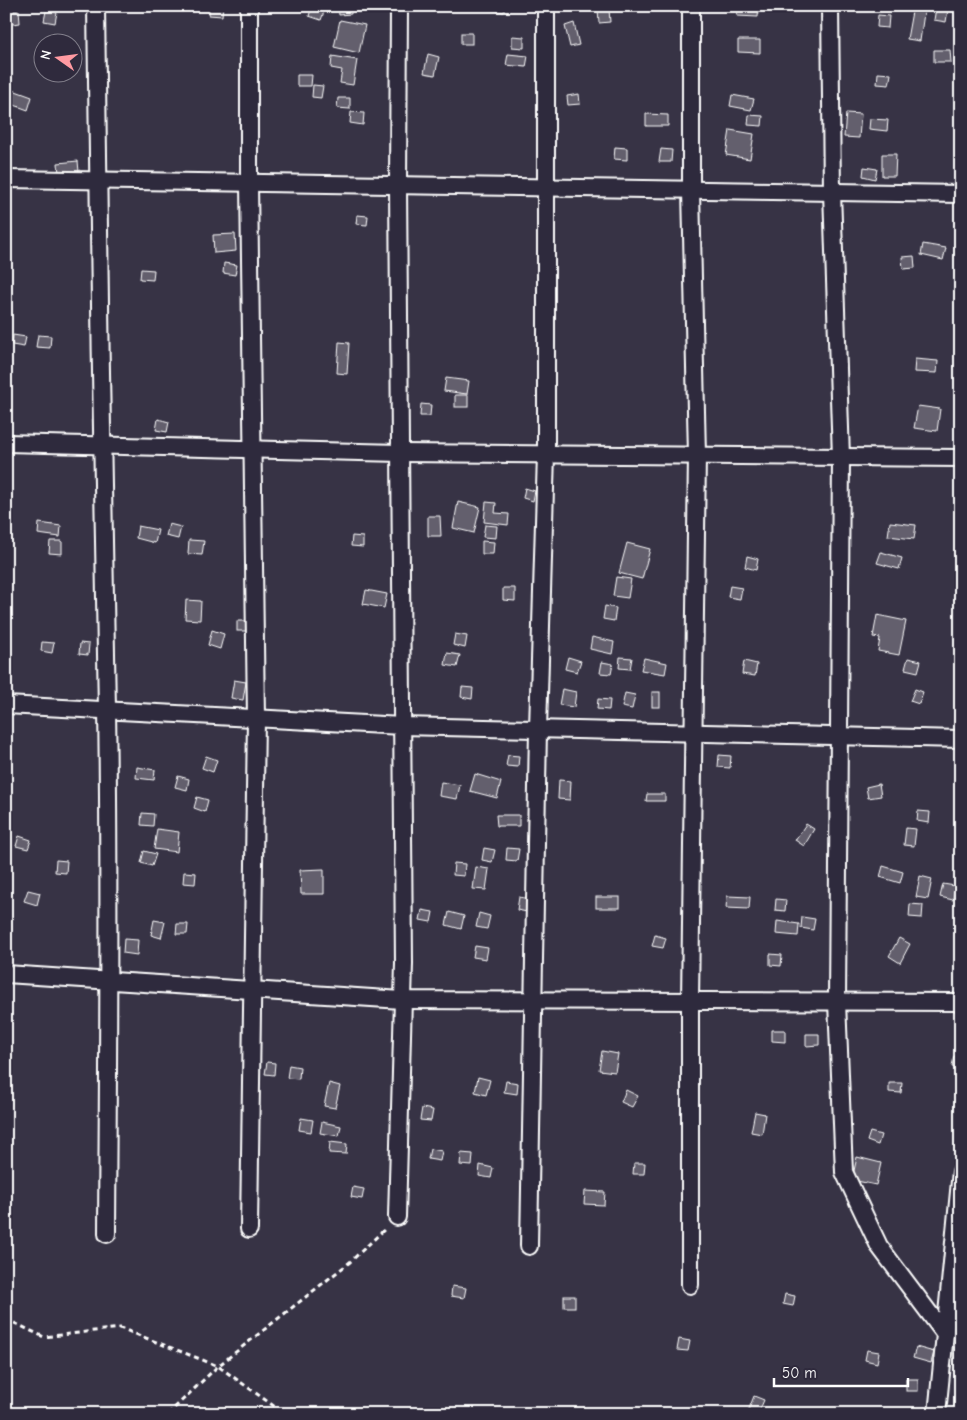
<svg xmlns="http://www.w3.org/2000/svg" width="967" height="1420" viewBox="0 0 967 1420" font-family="'Comic Neue',sans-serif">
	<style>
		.building { fill: #635f6d; stroke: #fff }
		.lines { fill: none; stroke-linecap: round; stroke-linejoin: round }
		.minor-casing { stroke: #fff; stroke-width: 20 }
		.path { stroke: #fff; stroke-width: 3; stroke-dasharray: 5 4; stroke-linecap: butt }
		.minor { stroke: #2f2a3d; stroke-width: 16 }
	</style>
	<rect width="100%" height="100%" fill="#373345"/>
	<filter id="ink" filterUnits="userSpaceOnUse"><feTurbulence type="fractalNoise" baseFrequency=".02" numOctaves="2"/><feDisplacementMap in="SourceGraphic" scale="10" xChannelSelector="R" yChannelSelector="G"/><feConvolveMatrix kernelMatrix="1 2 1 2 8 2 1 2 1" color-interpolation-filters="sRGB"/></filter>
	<g filter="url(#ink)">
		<g class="building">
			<path d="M210,6h13l-1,10 -13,-1z"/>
			<path d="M312,6l13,3 -4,11 -12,-4z"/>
			<path d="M338,6h13v8l-12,1z"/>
			<path d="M357,6h12v6h-13z"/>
			<path d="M484,6h21l-1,6 -20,-3z"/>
			<path d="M738,6h21l-1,11 -21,-1z"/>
			<path d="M913,6h12l-5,35 -13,-2z"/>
			<path d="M936,8l12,1 -2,13 -12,-2z"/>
			<path d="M598,9h11l1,13 -11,1z"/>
			<path d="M19,10l1,13 -14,2v-13z"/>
			<path d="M46,11l11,1 -2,11 -11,-2z"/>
			<path d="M878,15l11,1 -1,12 -11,-1z"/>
			<path d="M340,20l25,5 -6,28 -25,-6z"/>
			<path d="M574,23l5,22 -9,2 -5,-21z"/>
			<rect x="461" y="33" width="11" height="11"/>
			<path d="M512,36l12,1v11l-12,-1z"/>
			<path d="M738,40h22v13l-22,-1z"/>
			<path d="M934,50h16l1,12h-17z"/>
			<path d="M428,54l11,3 -4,18 -11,-2z"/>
			<path d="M508,54l20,2 -2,11 -20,-2z"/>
			<path d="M332,56l25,4 -4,25 -13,-2 2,-13 -11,-2z"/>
			<path d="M878,73l13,1 -2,11 -12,-1z"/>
			<path d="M297,75h15l-1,11h-14z"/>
			<path d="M313,85l10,1 -2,12 -9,-1z"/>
			<path d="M10,89l22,8 -4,13 -22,-8z"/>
			<path d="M579,94l1,10 -12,1 -1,-9z"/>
			<path d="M732,95l22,4 -3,11 -21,-4z"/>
			<path d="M338,98h12v11l-13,-1z"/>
			<path d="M351,112l13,1 -1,12 -13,-2z"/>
			<path d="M846,113l15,1 -2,24 -15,-1z"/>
			<path d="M646,114l22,1v11h-22z"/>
			<path d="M749,115l14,1 -1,10 -14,-1z"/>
			<path d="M870,119l18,1 -1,11 -18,-2z"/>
			<path d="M730,130l24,4 -4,25 -24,-4z"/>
			<path d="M615,147l12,1v12l-13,-1z"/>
			<path d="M661,149l11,1 -1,12h-12z"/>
			<path d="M882,154h14l-1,22h-13z"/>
			<path d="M78,161l1,11 -20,2 -1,-11z"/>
			<path d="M864,167l13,2 -2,10 -12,-3z"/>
			<path d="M357,215l11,1 -1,9 -11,-1z"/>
			<path d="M235,234l1,17 -22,2 -1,-18z"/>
			<path d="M923,244l23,4 -3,12 -22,-5z"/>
			<path d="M914,256l1,12 -12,1 -1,-12z"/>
			<path d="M224,263l13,2 -2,10 -12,-2z"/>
			<path d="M141,269l13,1 -1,10 -13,-1z"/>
			<path d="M13,335l13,2 -2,10 -12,-2z"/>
			<path d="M38,335l13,1 -1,12 -14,-1z"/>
			<path d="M339,342l10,1 -2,31 -10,-1z"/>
			<path d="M915,359l23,2 -1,12 -23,-1z"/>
			<path d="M446,378l23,3 -2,13 -23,-3z"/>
			<rect x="455" y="395" width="13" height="12"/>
			<path d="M421,404l10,1 -1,11h-10z"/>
			<path d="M918,406l22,3 -3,22 -23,-3z"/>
			<path d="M158,419l11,3 -2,10 -11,-2z"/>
			<path d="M525,488l10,3 -2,10 -10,-3z"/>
			<path d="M458,502l22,5 -6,26 -21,-5z"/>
			<path d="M486,502l10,1 -1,10 14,1 -1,11 -24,-3z"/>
			<path d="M428,516h12l1,20h-13z"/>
			<path d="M890,522l26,3 -2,14 -26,-3z"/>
			<path d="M39,523l22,3 -1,11 -22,-3z"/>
			<path d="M169,524l12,3 -3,12 -12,-3z"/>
			<path d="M485,525l12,1 -1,12 -13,-1z"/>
			<path d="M138,526l20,4 -3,13 -19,-5z"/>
			<path d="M352,536l11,1v10l-12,-1z"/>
			<path d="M189,540l15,1 -2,14 -14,-1z"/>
			<path d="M50,541h12v13l-13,-1z"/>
			<path d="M482,541l12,1 -1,12h-11z"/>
			<path d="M627,543l23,6 -8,30 -23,-6z"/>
			<path d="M881,552l21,6 -3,11 -22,-6z"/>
			<path d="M747,556l11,3 -2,11 -11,-3z"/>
			<path d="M616,577l15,2 -3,19 -15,-2z"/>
			<path d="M730,586l12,2 -2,11 -12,-2z"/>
			<path d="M503,588h12v13l-12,-1z"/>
			<path d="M366,590l21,4 -3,14 -21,-4z"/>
			<path d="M186,600l15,1 -1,19 -15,-1z"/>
			<path d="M605,606l11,2 -2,13 -11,-2z"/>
			<path d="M877,615l29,6 -7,34 -21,-4 2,-13 -7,-1z"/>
			<rect x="237" y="621" width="13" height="10"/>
			<path d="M212,630l12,4 -4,15 -12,-4z"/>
			<path d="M455,634l12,2 -2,12 -12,-3z"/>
			<path d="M592,637l22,5 -2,12 -22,-5z"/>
			<path d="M42,642l12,1 -2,10 -11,-2z"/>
			<path d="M80,643l9,1 -1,11 -9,-1z"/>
			<path d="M447,653l13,2 -3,12 -12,-2z"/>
			<path d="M568,657l13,4 -4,11 -12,-3z"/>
			<path d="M620,657l12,1 -2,11 -11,-1z"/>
			<path d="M644,658l23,5 -2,11 -24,-4z"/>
			<path d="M908,658l13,3 -3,11 -13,-3z"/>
			<path d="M744,661l13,3 -2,12 -13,-2z"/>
			<path d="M602,662l11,2 -2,10 -11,-1z"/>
			<path d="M234,680l12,2 -3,18 -12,-2z"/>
			<path d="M462,687l11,1 -1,11 -11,-2z"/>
			<path d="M562,689l14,3 -2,15 -15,-2z"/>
			<path d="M915,689l8,3 -4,12 -9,-3z"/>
			<rect x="652" y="692" width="8" height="15"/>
			<path d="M625,693l10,2 -3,14 -10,-2z"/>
			<path d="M598,699l12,1 -1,10 -12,-1z"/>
			<path d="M508,755l11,1 -1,11 -12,-1z"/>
			<path d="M719,755l12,1 -1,12 -12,-1z"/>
			<path d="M206,756l11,4 -4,12 -11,-4z"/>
			<path d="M137,767l18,3 -1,10 -18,-2z"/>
			<path d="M475,774l26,8 -4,16 -27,-7z"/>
			<path d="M178,776l11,3 -2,11 -12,-3z"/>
			<path d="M559,780l12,1 -1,19 -12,-1z"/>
			<path d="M441,782l19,3 -3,14 -18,-3z"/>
			<path d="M879,784l2,12 -13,2 -2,-11z"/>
			<path d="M647,794h18v7h-19z"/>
			<path d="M197,797l11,3 -3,12 -11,-4z"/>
			<path d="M918,811l12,1 -1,11 -12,-2z"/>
			<path d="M142,813l12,1 -1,12 -12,-1z"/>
			<path d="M496,815h23v11h-22z"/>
			<path d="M806,824l8,5 -10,17 -9,-6z"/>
			<path d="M906,828l10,1 -2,17 -10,-1z"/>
			<path d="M157,829l22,3 -2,20 -23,-3z"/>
			<path d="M19,836l12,4 -3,9 -12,-3z"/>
			<path d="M484,848l11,2 -3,12 -10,-2z"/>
			<path d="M507,848l12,1 -2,12 -11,-1z"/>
			<path d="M144,851l12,3 -4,12 -11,-3z"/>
			<path d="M56,860l11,1 -1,12 -11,-1z"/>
			<path d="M454,863l11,1 -1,12 -11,-1z"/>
			<path d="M883,866l20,6 -3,11 -20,-6z"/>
			<path d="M476,867l13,2 -3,21 -13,-1z"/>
			<path d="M324,869v25h-23l-1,-24z"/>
			<path d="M184,872l12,1 -1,11 -12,-1z"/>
			<path d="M920,876l12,3 -4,20 -12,-2z"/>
			<path d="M943,884l12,2 -2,14 -13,-3z"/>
			<path d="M28,890l12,3 -3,12 -13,-4z"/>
			<path d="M727,896l23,1 -1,12 -23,-1z"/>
			<path d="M519,897l11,2 -3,13 -10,-2z"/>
			<rect x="596" y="897" width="24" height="11"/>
			<path d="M776,899l10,1 -1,11 -10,-1z"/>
			<path d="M910,904l13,1 -1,13 -13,-1z"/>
			<path d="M422,910l11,2 -2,10 -11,-2z"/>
			<path d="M449,912l15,4 -3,13 -15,-4z"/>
			<path d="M479,913l11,3 -3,13 -11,-2z"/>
			<path d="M802,917l13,2 -2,11 -12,-2z"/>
			<path d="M154,920l11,2 -4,16 -10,-3z"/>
			<path d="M777,921l22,3 -1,12 -22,-2z"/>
			<path d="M177,924h11l-1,10h-11z"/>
			<path d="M655,935l11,3 -3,10 -11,-2z"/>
			<path d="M899,938l11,6 -10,19 -11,-7z"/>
			<path d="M124,939l14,1 -1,15 -14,-2z"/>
			<path d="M475,946l13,2 -2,11 -13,-2z"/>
			<path d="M770,954l12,1 -1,11 -11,-1z"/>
			<path d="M772,1030h13v12l-13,-1z"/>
			<path d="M806,1034h13v11l-13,1z"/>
			<path d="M602,1051l16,3 -3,18 -16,-2z"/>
			<path d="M954,1056l7,1v11l-9,-1z"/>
			<path d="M267,1062l8,1 -1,12 -9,-1z"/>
			<path d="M289,1065l11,2 -1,12 -12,-1z"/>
			<path d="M478,1077l12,3 -4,15 -11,-3z"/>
			<path d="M506,1081l12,2 -1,11 -13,-2z"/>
			<path d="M329,1083l11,3 -5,22 -11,-2z"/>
			<path d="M889,1083h13l-1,10 -12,-1z"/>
			<path d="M626,1090l12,6 -6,11 -11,-5z"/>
			<path d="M422,1108l11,2 -2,11 -11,-1z"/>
			<path d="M755,1112l10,2 -3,20 -11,-2z"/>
			<path d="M301,1118l12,2 -2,12 -12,-2z"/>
			<path d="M322,1122l19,4 -2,10 -19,-3z"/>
			<path d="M870,1132l11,3 -3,10 -11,-4z"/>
			<path d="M330,1142l17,2 -1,10 -17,-1z"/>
			<path d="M430,1149l12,2 -2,10 -12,-2z"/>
			<path d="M461,1153l12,1 -1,12 -12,-1z"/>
			<path d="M857,1157l24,6 -5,22 -24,-5z"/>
			<path d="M634,1163h11l-1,11h-11z"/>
			<path d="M480,1165l13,3 -2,10 -12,-2z"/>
			<path d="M353,1187l11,2 -2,10 -11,-2z"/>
			<path d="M585,1191l20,1 -1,13 -20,-1z"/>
			<path d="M452,1286l14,2 -2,10 -13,-2z"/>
			<path d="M785,1294l10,2 -2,10 -10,-2z"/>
			<rect x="564" y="1296" width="11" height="11"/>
			<path d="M679,1339l11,2 -2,10 -11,-1z"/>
			<path d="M916,1347l18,5 -3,11 -18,-5z"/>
			<path d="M867,1350l12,2 -2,11 -12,-3z"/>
			<rect x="906" y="1379" width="12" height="12"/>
			<path d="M754,1396l10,4 -6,14h-11z"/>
		</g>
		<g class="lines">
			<g class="minor-casing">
				<g id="minor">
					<path d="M96,6c2,235 7,469 11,704 3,175 1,349 0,524"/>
					<path d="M249,6v177l7,535 -7,511"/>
					<path d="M830,6l2,186 9,265 -4,545 7,170 35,74 66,88 -8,80"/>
					<path d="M6,179l955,15"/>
					<path d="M6,443l394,10 561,5"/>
					<path d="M6,705l396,21 559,13"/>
					<path d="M6,974l396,26 559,2"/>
					<path d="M397,1217l7,-254 -6,-778 1,-179"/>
					<path d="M529,1246l9,-517 8,-275v-448"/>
					<path d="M690,1285v-284l7,-546 -6,-265v-184"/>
					<path d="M945,1334l16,-163"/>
				</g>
			</g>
			<g class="path">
				<path d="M6,1319l38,18 76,-9 98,38 67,48"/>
				<path d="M168,1414l50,-48 132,-104 36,-34"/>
			</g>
			<use href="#minor" class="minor"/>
		</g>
	</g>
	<rect width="967" height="1420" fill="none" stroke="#2f2a3d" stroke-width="25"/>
	<rect x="12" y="12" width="942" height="1395" fill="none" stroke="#fff" stroke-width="2" filter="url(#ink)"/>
	<g transform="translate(58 58) rotate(284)"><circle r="24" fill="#2f2a3d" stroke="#827f8b"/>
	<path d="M0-4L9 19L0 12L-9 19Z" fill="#ff9aa2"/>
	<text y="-8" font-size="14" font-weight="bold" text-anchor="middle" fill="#ffffff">N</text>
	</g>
	<path d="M774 1378v8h134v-8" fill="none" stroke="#ffffff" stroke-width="2.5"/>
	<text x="782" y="1378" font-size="15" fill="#ffffff" stroke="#2f2a3d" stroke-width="4" paint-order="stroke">50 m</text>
</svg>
